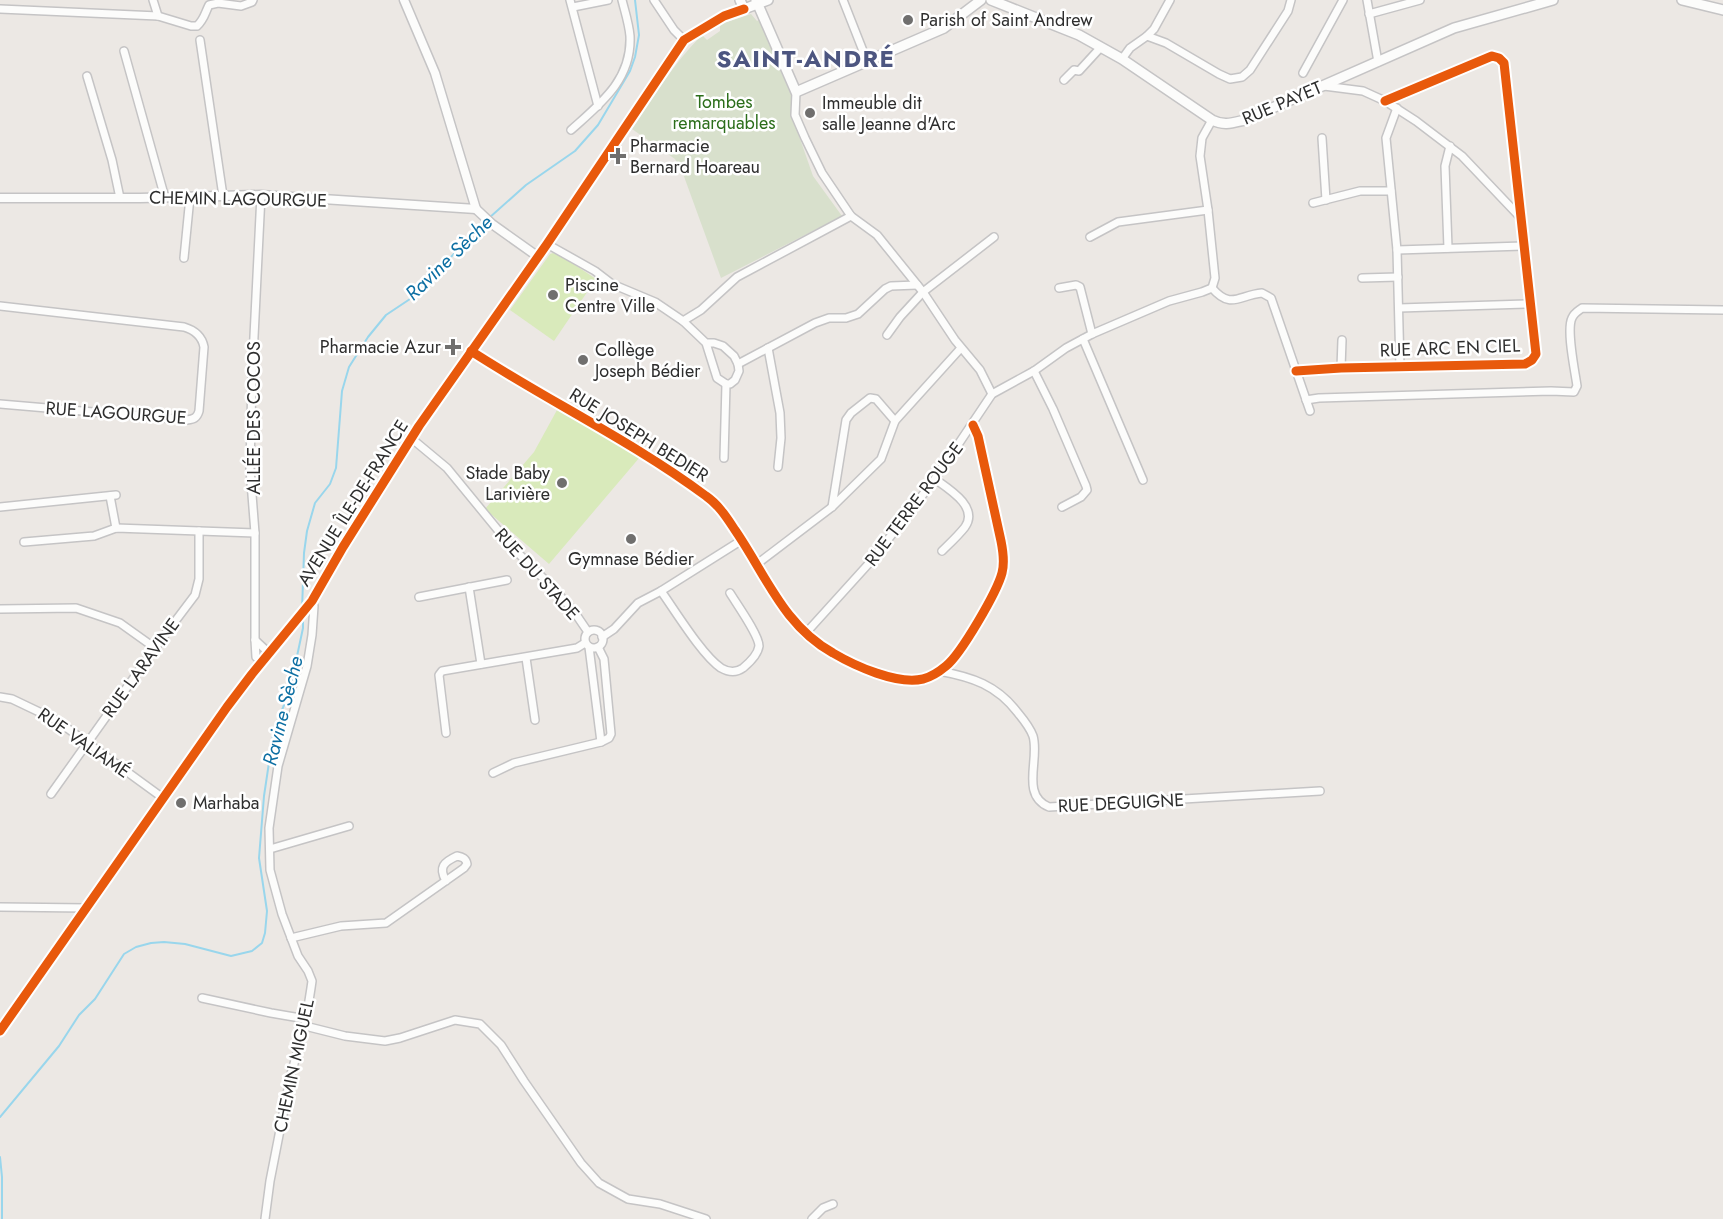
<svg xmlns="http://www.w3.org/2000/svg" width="1723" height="1219" viewBox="0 0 1723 1219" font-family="Jost,sans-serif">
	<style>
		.cemetery { fill: #d8e0cc }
		.pitch { fill: #d9eabb }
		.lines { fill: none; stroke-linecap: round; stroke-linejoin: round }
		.stream { stroke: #99d6ec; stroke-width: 2 }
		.minor-casing { stroke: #c5c4c5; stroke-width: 10 }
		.tertiary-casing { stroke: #c5c4c5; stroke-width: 11 }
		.secondary-casing { stroke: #c5c4c5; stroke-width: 12 }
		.minor { stroke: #fcfcfb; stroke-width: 7 }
		.tertiary { stroke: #fcfcfb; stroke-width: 8 }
		.secondary { stroke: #fcfcfb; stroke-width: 9 }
		.cycleway-casing { stroke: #fff; stroke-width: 13 }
		.cycleway { stroke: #e8590c; stroke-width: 9 }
		.poi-dot { fill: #706f6e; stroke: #fff; stroke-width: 2 }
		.labels { text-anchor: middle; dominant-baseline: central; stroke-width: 5; stroke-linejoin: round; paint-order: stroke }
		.poi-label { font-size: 18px; fill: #2e2e2e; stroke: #fff; text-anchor: start }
		.park-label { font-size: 18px; fill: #2c6e1b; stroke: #fff }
		.street-label { font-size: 18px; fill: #2e2e2e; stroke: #fff }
		.water-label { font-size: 20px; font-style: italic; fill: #0d6fa3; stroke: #fff }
		.district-label { font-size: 24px; font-weight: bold; letter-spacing: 1.5px; fill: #4d5680; stroke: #fff }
	</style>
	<rect width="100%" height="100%" fill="#ece8e4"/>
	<path class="cemetery" d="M751,14l6,7 2,-1 32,75v18l22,63 29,40 -121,62 -39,-107 -7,-12 -43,-30c22,-32 41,-65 68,-92l3,-1 4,4 13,-9v-5l1,-2z"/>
	<g class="pitch">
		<path d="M553,253l10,4 33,22 -42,62 -44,-31 40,-56z"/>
		<path d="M557,410l83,47 -91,107 -64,-55 49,-57z"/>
	</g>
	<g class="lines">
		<g class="stream">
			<path d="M489,218l37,-33 49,-34 23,-26 32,-54 5,-14 4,-22 -4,-35"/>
			<path d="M302,610l2,-57 3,-22 8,-28 15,-19 6,-16 6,-77 7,-24 19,-30 18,-22 24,-16 75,-77"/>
			<path d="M0,1117l59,-71 20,-31 16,-16 29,-45 12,-7 15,-4 13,-1 21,2 46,12 21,-5 10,-8 3,-10 2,-22 -8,-53 5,-62 10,-67 13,-31 6,-23 10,-47v-12"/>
			<path d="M0,1157l2,20v42"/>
		</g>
		<g class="minor-casing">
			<g id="minor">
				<path d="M153,0l5,16"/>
				<path d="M570,0l28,106"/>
				<path d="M654,0l20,30 10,10"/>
				<path d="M843,0l24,61"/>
				<path d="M1367,0l11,62"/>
				<path d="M573,7l35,-7"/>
				<path d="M0,9l158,7 33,10h6c7,-6 8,-13 12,-21l9,-2 23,3 11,-4 1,-2"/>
				<path d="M1369,14l51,-14"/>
				<path d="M1147,36l7,-7 16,-29"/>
				<path d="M200,40l23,156"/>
				<path d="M124,51l41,147"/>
				<path d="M1122,59l8,-11 17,-12 19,7 53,31 11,5 12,-2 8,-7 38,-59 3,-11"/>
				<path d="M1303,73l40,-73"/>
				<path d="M87,76l25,84 8,38"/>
				<path d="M1064,80l10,-10 5,1 22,-24"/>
				<path d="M1324,86l39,5 22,10 31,20 46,35 58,61"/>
				<path d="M796,92l-1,23 10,23 17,35 29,43 26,19 46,57 32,48 25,30 12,24"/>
				<path d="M1397,108l-11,30 11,112 3,117"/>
				<path d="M1212,120l-10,18 -2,18 8,54 7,68 -3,10"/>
				<path d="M571,130c29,-26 61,-50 59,-94 -1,-12 -5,-24 -8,-36"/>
				<path d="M1322,138l4,62"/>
				<path d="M261,195l-9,182 -2,92 5,64v107l1,17 6,5"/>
				<path d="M1313,203l47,-12h31"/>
				<path d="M1090,237l28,-15 90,-12"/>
				<path d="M547,244l48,27 17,13 43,18 28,19 23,22 11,35 9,6h4l5,-4 4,-9 -1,-7 -4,-8 -11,-10 -9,-3h-8"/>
				<path d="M1448,248l-3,-82 5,-20"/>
				<path d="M1397,250l126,-4"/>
				<path d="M184,258l6,-61"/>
				<path d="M1362,278l36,-1"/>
				<path d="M1059,288l17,-3 4,2 12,47"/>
				<path d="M1212,288c19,22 27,7 50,5l9,5 39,113"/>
				<path d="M0,306l184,21c10,3 18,9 20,20l-5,64c-2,7 -5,8 -12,9l-187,-16"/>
				<path d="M1399,308l131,-4"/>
				<path d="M683,321l18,-11 36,-33 114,-61"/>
				<path d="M887,335l13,-18 23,-25 71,-55"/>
				<path d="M1083,339l60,141"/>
				<path d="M768,348l12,65 1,25 -3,29"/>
				<path d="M471,351c77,50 161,90 235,145 13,9 21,22 29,34 31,45 48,95 98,123 22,13 64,32 90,26 8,-2 17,-8 23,-13 15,-12 51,-74 56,-93 3,-11 1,-22 -1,-32l-23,-105 -5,-11"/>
				<path d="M738,364l77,-41 14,-5h17l12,-4 27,-25 6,-3 26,-1"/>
				<path d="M1341,368l1,-28"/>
				<path d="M1034,371l19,38 33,77 1,4 -6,7 -19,10"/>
				<path d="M1296,371l45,-3 184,-4 7,-4 4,-6 -32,-291 -5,-5 -7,-2 -107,45"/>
				<path d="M1306,400l13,-2 232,-7 23,1 3,-6c-2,-15 -11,-56 -5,-68 2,-5 6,-7 10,-10l141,2"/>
				<path d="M411,438l36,30 64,78 38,38 24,26 15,22"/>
				<path d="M724,458l2,-74"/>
				<path d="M935,479c14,10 44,28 30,48 -7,9 -16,17 -23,24"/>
				<path d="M110,496l6,32"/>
				<path d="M0,507l116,-12"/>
				<path d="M832,507l14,-87 5,-7 19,-15 6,1 19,22"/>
				<path d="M24,542l70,-6 22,-8 139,5"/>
				<path d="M757,564l75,-57 49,-48 14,-38 66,-73"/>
				<path d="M469,587l12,77"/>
				<path d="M661,591c15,21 41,64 60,77 7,4 15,5 22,0 6,-5 15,-14 16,-22 0,-11 -23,-43 -29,-53"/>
				<path d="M419,597l88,-17"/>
				<path d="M0,609l76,-1 44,15 35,25"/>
				<circle cx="594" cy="639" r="9"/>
				<path d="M805,634l67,-74 63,-81 57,-85 42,-23 32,-23 26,-14 77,-33 33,-9 10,-4"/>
				<path d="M602,637l12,-8 24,-26 23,-12 81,-51"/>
				<path d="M255,640l14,13"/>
				<path d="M589,647l12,95"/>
				<path d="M526,658l9,62"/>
				<path d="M939,671c33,6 58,14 79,42 5,6 12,15 15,23 7,23 -13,59 16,71l271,-16"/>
				<path d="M0,697l12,2 44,21 107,78"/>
				<path d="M446,733l-7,-58 3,-4 135,-23 8,-5"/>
				<path d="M493,773l21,-10 87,-21 8,-4 2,-4 -7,-75 -6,-12"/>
				<path d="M51,794l104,-146 40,-53 4,-16v-48"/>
				<path d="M270,849l79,-23"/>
				<path d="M0,907l87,1"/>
				<path d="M291,938l50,-12 45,-3 78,-55 3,-4c-1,-6 -5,-7 -10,-8 -13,6 -19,11 -11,25"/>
				<path d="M202,998l69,15 35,6"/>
				<path d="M305,1026l40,10 40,5 15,-3 55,-18 25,4 21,21 23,36 57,82 18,20 29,16 32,5 46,15"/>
				<path d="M265,1219l5,-38 21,-107 14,-48 6,-38 1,-7 -4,-10 -10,-15 -16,-42 -12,-44 -1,-42 9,-62 29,-100 5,-31 2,-29 -2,-5"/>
				<path d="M812,1219l11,-11 10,-4"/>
			</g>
		</g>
		<g class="tertiary-casing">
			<g id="tertiary">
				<path d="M404,0l31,73 41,136 16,15 45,32"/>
				<path d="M0,198h140l121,-3 215,14"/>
				<path d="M0,1031l227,-324 25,-33 60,-73 31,-54 76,-121 128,-182 137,-204 40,-24 20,-7"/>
			</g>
		</g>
		<g class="secondary-casing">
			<g id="secondary">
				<path d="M740,0l4,9 24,-9"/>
				<path d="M756,0l40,92 148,-64 37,-28"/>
				<path d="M991,0l88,35 43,24 90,61c12,6 20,3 33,0l209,-92 99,-28"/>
				<path d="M1682,0l41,10"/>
			</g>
		</g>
		<use href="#minor" class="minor"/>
		<use href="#tertiary" class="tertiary"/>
		<use href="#secondary" class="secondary"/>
		<g class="cycleway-casing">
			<g id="cycleway">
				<path d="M471,351c77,50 161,90 235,145 13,9 21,22 29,34 31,45 48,95 98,123 22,13 64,32 90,26 8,-2 17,-8 23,-13 15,-12 51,-74 56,-93 3,-11 1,-22 -1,-32l-23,-105 -5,-11"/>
				<path d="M1296,371l45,-3 184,-4 7,-4 4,-6 -32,-291 -5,-5 -7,-2 -107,45"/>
				<path d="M0,1031l227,-324 25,-33 60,-73 31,-54 76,-121 128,-182 137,-204 40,-24 20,-7"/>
			</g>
		</g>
		<use href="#cycleway" class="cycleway"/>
	</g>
	<g class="poi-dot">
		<circle cx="908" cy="20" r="6"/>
		<circle cx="810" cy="113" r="6"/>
		<path d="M615 147h6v6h6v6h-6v6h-6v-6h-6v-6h6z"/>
		<circle cx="553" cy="295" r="6"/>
		<path d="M450 338h6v6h6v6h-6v6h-6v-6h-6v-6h6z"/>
		<circle cx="583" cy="360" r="6"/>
		<circle cx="562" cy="483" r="6"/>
		<circle cx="631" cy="539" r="6"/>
		<circle cx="181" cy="803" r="6"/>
	</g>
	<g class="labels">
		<g class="poi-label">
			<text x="920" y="20">Parish of Saint Andrew</text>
			<text x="822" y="103">Immeuble dit<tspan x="822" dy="21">salle Jeanne d'Arc</tspan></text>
			<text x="630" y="146">Pharmacie<tspan x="630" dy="21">Bernard Hoareau</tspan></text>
			<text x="565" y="285">Piscine<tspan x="565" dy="21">Centre Ville</tspan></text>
			<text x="441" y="347" text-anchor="end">Pharmacie Azur</text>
			<text x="595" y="350">Collège<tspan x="595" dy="21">Joseph Bédier</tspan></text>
			<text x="550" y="473" text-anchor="end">Stade Baby<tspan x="550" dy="21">Larivière</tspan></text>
			<text x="631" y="559" text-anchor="middle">Gymnase Bédier</text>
			<text x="193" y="803">Marhaba</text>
		</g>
		<g class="park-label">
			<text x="724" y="102">Tombes<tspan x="724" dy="21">remarquables</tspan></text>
		</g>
		<g class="street-label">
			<text transform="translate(1282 103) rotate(-23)">RUE PAYET</text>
			<text transform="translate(238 199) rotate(1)">CHEMIN LAGOURGUE</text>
			<text transform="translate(1450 348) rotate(-2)">RUE ARC EN CIEL</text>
			<text transform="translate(116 413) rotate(4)">RUE LAGOURGUE</text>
			<text transform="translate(254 418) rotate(-90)">ALLÉE DES COCOS</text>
			<text transform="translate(639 435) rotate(32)">RUE JOSEPH BEDIER</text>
			<text transform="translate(353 503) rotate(-58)">AVENUE ÎLE-DE-FRANCE</text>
			<text transform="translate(914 504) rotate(-53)">RUE TERRE ROUGE</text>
			<text transform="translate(537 574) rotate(48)">RUE DU STADE</text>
			<text transform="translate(141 668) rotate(-54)">RUE LARAVINE</text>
			<text transform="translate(84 743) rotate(35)">RUE VALIAMÉ</text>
			<text transform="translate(1121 803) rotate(-3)">RUE DEGUIGNE</text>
			<text transform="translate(294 1066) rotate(-78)">CHEMIN MIGUEL</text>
		</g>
		<g class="water-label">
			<text transform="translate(449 258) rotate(-44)">Ravine Sèche</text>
			<text transform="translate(283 711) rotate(-76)">Ravine Sèche</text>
		</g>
		<g class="district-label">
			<text x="806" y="58">SAINT-ANDRÉ</text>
		</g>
	</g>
</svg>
